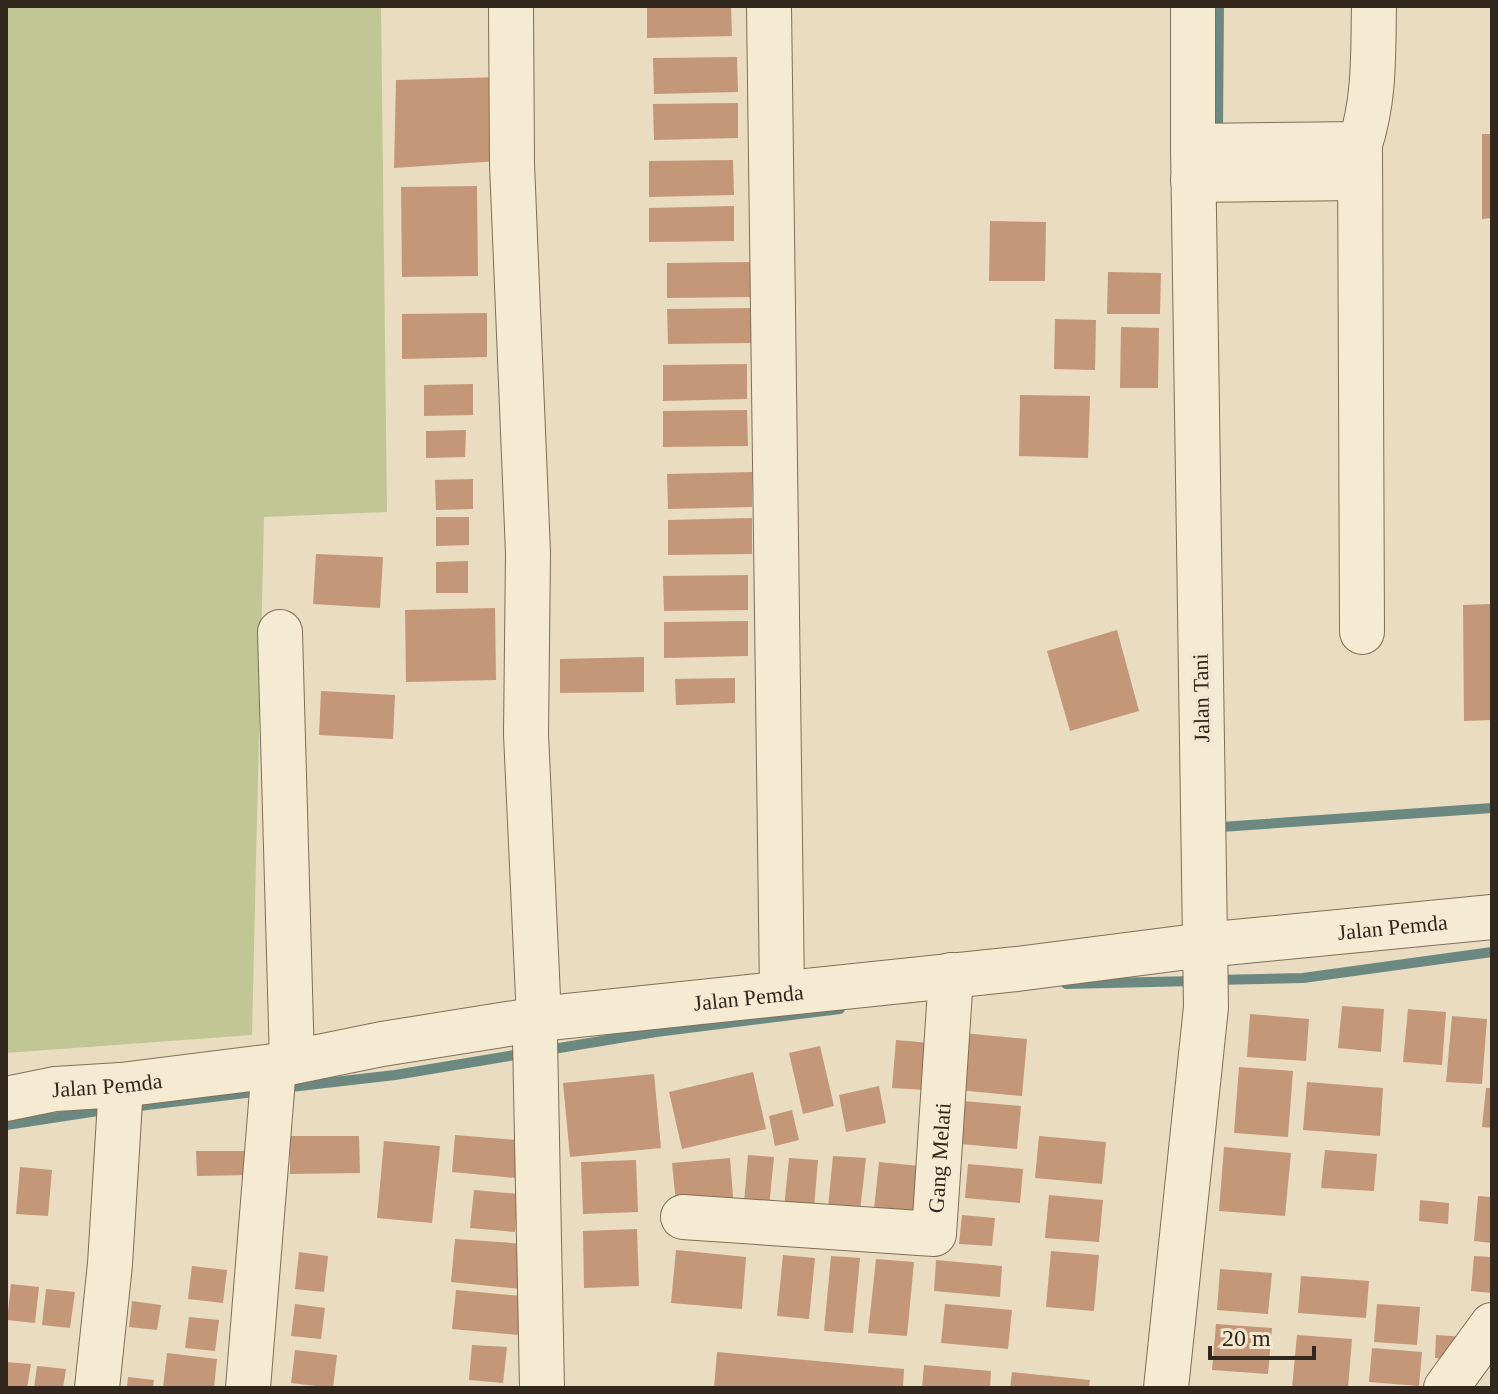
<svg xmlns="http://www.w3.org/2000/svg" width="1498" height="1394" viewBox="0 0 1498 1394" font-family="Georgia,serif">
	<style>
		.green { fill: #c1c695 }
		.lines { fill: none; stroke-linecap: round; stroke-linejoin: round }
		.stream { stroke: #6b8981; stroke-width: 10 }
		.building { fill: #c59779 }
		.minor-casing { stroke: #816e5a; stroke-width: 46 }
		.minor { stroke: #f5ead2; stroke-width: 44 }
		.labels { text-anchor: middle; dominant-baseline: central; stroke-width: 7; stroke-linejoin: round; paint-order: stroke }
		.street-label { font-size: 22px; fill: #32271d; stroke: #f2e7cf }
	</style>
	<rect width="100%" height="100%" fill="#e9dcc0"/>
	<path class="green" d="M6,6h375l6,506 -123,5 -12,518 -246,18z"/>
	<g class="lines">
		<g class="stream">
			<path d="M1218,131l1,-125"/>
			<path d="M1221,820v7l271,-19"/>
			<path d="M1214,980l89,-2 189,-26"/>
			<path d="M1066,984l128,-3"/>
			<path d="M547,1050l109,-18 184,-23"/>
			<path d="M282,1088l113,-13 132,-22"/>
			<path d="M131,1107l131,-16"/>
			<path d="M6,1125l105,-16"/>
		</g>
	</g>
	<g class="building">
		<path d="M647,6h84l1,30 -85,2z"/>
		<path d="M737,57l1,35 -84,2 -1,-36z"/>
		<path d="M500,77l-1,84 -105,7 2,-88z"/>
		<path d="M738,103v35l-84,2 -1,-36z"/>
		<path d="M1482,134h10v84l-10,1z"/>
		<path d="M733,160l1,35 -85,2v-36z"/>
		<path d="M477,186l1,90 -76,1 -1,-90z"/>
		<path d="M734,206v35l-85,1v-34z"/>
		<path d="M990,221l56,1 -1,59h-56z"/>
		<path d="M751,262v35l-84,1v-35z"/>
		<path d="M1108,272l53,1 -1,41h-53z"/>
		<path d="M752,308v35l-84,1 -1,-35z"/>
		<path d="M487,313v44l-85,2v-45z"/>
		<path d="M1055,319l41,1 -1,50 -41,-1z"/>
		<path d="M1121,327l38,1 -1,60h-38z"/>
		<path d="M747,364v35l-84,2v-36z"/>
		<path d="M473,384v31l-49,1v-31z"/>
		<path d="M1020,395l70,1 -2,62 -69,-2z"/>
		<path d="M747,410l1,36 -85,1v-36z"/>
		<path d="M466,430l-1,27 -39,1v-27z"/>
		<path d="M752,472v35l-84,2 -1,-35z"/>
		<path d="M473,479v30l-37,1 -1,-30z"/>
		<path d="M436,517h33v28l-33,1z"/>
		<path d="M752,518v36l-84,1v-35z"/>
		<path d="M316,554l67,3 -3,51 -67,-4z"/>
		<path d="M468,561v32h-32v-31z"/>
		<path d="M748,575v35l-84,1 -1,-35z"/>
		<path d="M1492,604v116l-28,1 -1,-116z"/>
		<path d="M495,608l1,72 -90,2 -1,-72z"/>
		<path d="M748,621v35l-84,2v-36z"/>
		<path d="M1117,630l22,81 -69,20 -23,-80z"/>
		<path d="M644,657v35l-84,1v-34z"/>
		<path d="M735,678v25l-59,2 -1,-26z"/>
		<path d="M321,691l74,4 -2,44 -74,-4z"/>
		<path d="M1342,1006l42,3 -3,43 -43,-4z"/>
		<path d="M1408,1009l38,3 -4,53 -39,-3z"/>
		<path d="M1250,1014l59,5 -3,42 -59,-4z"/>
		<path d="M1452,1016l35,3 -5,65 -36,-2z"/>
		<path d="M963,1033l64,6 -5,57 -64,-6z"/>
		<path d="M896,1040l34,3 -4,47 -34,-2z"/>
		<path d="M820,1046l14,60 -31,8 -14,-61z"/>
		<path d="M1239,1067l54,4 -5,66 -54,-4z"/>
		<path d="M753,1072l13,57 -84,20 -13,-57z"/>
		<path d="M654,1074l7,74 -91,9 -7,-74z"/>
		<path d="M1307,1082l76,6 -3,48 -77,-6z"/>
		<path d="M879,1086l7,37 -40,9 -7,-37z"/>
		<path d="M1486,1088h6v40l-10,-1z"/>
		<path d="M963,1101l58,5 -4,43 -57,-5z"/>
		<path d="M792,1110l7,30 -24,6 -6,-30z"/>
		<path d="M455,1135l74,6 -3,38 -74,-7z"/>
		<path d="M290,1136h69l1,37 -70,1z"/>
		<path d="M1039,1136l67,6 -4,42 -67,-6z"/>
		<path d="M384,1141l56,5 -8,77 -55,-5z"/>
		<path d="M1224,1147l67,6 -6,63 -66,-5z"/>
		<path d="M1325,1150l52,4 -3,37 -53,-3z"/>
		<path d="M196,1151h53l1,24 -53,1z"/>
		<path d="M748,1155l26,2 -6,60 -25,-2z"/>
		<path d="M833,1156l33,2 -7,63 -32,-3z"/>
		<path d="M730,1158l4,51 -57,5 -5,-51z"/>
		<path d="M789,1158l29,2 -5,61 -30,-3z"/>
		<path d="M636,1160l2,52 -55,2 -2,-52z"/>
		<path d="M879,1162l41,4 -6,57 -41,-4z"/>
		<path d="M968,1164l55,5 -3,34 -55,-5z"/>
		<path d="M20,1167l32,3 -4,46 -32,-2z"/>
		<path d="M474,1190l44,4 -3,38 -45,-4z"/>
		<path d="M1049,1195l54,5 -4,42 -54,-4z"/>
		<path d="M1478,1196l14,1v46l-18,-2z"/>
		<path d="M1420,1200l29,3 -1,21 -29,-3z"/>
		<path d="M962,1215l33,3 -3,28 -33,-2z"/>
		<path d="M637,1229l2,57 -55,2 -1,-57z"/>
		<path d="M455,1239l71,5 -5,45 -70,-7z"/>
		<path d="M676,1250l70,7 -4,52 -71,-6z"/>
		<path d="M1051,1251l48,4 -5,56 -48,-4z"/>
		<path d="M299,1252l29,4 -4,36 -29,-3z"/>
		<path d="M783,1255l32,3 -6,61 -32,-3z"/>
		<path d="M831,1256l29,2 -7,75 -29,-2z"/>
		<path d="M1474,1256l18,1v36l-21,-2z"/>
		<path d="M876,1259l38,3 -7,74 -39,-3z"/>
		<path d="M936,1260l66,6 -2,31 -66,-6z"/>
		<path d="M192,1266l35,4 -4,33 -35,-4z"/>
		<path d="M1220,1269l52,4 -4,41 -51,-4z"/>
		<path d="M1301,1276l68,5 -3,37 -68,-5z"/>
		<path d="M11,1284l28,3 -4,36 -28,-3z"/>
		<path d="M46,1289l29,3 -5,36 -28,-3z"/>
		<path d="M456,1290l66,6 -3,39 -67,-6z"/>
		<path d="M132,1301l29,4 -4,25 -28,-3z"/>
		<path d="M295,1304l30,4 -4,31 -30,-3z"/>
		<path d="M945,1304l67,6 -4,39 -67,-6z"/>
		<path d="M1377,1304l43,3 -3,38 -43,-3z"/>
		<path d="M189,1317l30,3 -4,31 -30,-3z"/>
		<path d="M1216,1324l56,4 -4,46 -56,-4z"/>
		<path d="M1297,1335l55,4 -4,49h-56z"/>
		<path d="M1436,1335l29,2 -2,23 -28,-2z"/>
		<path d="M472,1345l35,2 -4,36 -34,-3z"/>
		<path d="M1372,1348l50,4 -3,34 -50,-4z"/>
		<path d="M295,1350l42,5 -4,33 -42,-5z"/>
		<path d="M717,1352l187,17 -1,19h-189z"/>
		<path d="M167,1353l50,6 -3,29h-51z"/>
		<path d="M6,1362l25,2 -4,24h-21z"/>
		<path d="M924,1365l67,6 -1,17h-68z"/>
		<path d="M37,1366l29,3 -3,19h-29z"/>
		<path d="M1012,1372l78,8 -1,8h-79z"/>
		<path d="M128,1377l26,3 -1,8h-26z"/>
	</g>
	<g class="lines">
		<g class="minor-casing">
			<g id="minor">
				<path d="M511,6l1,158 16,389 -2,181 13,285"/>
				<path d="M769,6l13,987"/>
				<path d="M1360,144l2,488"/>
				<path d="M1193,146l167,-2c15,-45 13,-91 14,-138"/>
				<path d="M1193,180l167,-2"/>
				<path d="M280,632l12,430"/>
				<path d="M533,1021l2,18 7,349"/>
				<path id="s1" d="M6,1099l49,-10 66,-4 153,-19 108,-22 157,-25 478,-50 187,-24 288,-28"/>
				<path id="s2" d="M683,1217l251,17 17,-259"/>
				<path d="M97,1388l13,-124 11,-179"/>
				<path d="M248,1388l26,-322"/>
				<path d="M1166,1388l40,-381 -13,-861v-140"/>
				<path d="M1446,1388l46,-63"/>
			</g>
		</g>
		<use href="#minor" class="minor"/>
	</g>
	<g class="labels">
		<g class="street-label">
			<text transform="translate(1201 698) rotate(-91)">Jalan Tani</text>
			<text stroke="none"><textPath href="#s1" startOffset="1398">Jalan Pemda</textPath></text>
			<text stroke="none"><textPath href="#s1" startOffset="750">Jalan Pemda</textPath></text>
			<text stroke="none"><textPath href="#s1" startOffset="102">Jalan Pemda</textPath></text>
			<text stroke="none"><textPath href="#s2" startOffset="328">Gang Melati</textPath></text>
		</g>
	</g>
	<rect width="1498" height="1394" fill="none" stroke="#32271d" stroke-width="16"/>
	<path d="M1210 1346v12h104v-12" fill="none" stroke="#32271d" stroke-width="4"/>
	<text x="1222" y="1346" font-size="24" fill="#32271d" stroke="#f2e7cf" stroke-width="6" paint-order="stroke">20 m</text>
</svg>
